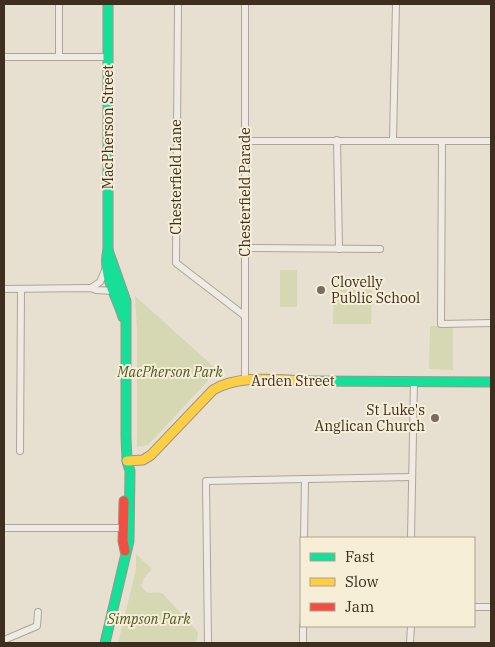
<svg xmlns="http://www.w3.org/2000/svg" width="495" height="647" viewBox="0 0 495 647" font-family="'IBM Plex Serif',serif">
	<style>
		.green { fill: #d6d7b3 }
		.lines { fill: none; stroke-linecap: round; stroke-linejoin: round }
		.street-casing { stroke: #ada599; stroke-width: 8 }
		.fast-casing { stroke: #9c958a; stroke-width: 11 }
		.slow-casing { stroke: #9c958a; stroke-width: 11 }
		.jam-casing { stroke: #9c958a; stroke-width: 11 }
		.street { stroke: #efebe3; stroke-width: 6 }
		.fast { stroke: #16e098; stroke-width: 9 }
		.slow { stroke: #ffcf43; stroke-width: 9 }
		.jam { stroke: #f24e42; stroke-width: 9 }
		.poi-dot { fill: #786c5e; stroke: #f7eed8; stroke-width: 2 }
		.labels { text-anchor: middle; dominant-baseline: central; stroke-width: 4; stroke-linejoin: round; paint-order: stroke }
		.street-label { font-size: 14px; fill: #3d2e20; stroke: #f7eed8 }
		.poi-label { font-size: 14px; fill: #3d2e20; stroke: #f7eed8; text-anchor: start }
		.park-label { font-size: 14px; font-style: italic; fill: #4d5a26; stroke: #f7eed8 }
	</style>
	<rect width="100%" height="100%" fill="#e7e0d1"/>
	<g class="green">
		<rect x="280" y="270" width="17" height="37"/>
		<path d="M334,290h38l-1,34h-38z"/>
		<path d="M135,296l79,71 -7,15 -59,63 -11,2v-118z"/>
		<path d="M430,326h23v44l-24,-1z"/>
		<path d="M136,554l16,15 -8,9 -3,8 5,6c6,2 10,-1 16,1l36,39 -1,8 -4,3h-75l18,-73z"/>
	</g>
	<g class="lines">
		<g class="street-casing">
			<g id="street">
				<path d="M178,4l-2,259 69,53"/>
				<path d="M4,57h105"/>
				<path d="M59,57v-53"/>
				<path d="M337,140l2,109"/>
				<path d="M393,140l3,-136"/>
				<path d="M245,141h246"/>
				<path d="M442,141l-1,183 50,-1"/>
				<path d="M245,248l135,1"/>
				<path d="M91,288l9,-6 6,-14"/>
				<path d="M4,289l87,-1 5,2 18,1"/>
				<path d="M245,380v-376"/>
				<path d="M20,451l1,-162"/>
				<path d="M4,528h119"/>
				<path d="M304,538l1,-58"/>
				<path d="M411,538l3,-157"/>
				<path d="M474,607h17"/>
				<path d="M4,640l33,-14 1,-14"/>
				<path d="M208,643l-2,-162 206,-4"/>
				<path d="M303,643v-17"/>
				<path d="M410,643l1,-17"/>
			</g>
		</g>
		<g class="fast-casing">
			<g id="fast">
				<path d="M108,4v246c-6,24 8,45 15,67"/>
				<path d="M308,381l183,1"/>
				<path d="M105,643l24,-102 1,-70 -3,-10 -1,-24v-136l-18,-51"/>
			</g>
		</g>
		<g class="slow-casing">
			<path id="slow" d="M127,461l16,-1 8,-5 62,-65c27,-16 64,-10 95,-9"/>
		</g>
		<g class="jam-casing">
			<path id="jam" d="M124,501l-1,40 2,10"/>
		</g>
		<use href="#street" class="street"/>
		<use href="#fast" class="fast"/>
		<use href="#slow" class="slow"/>
		<use href="#jam" class="jam"/>
	</g>
	<g class="poi-dot">
		<circle cx="321" cy="290" r="5"/>
		<circle cx="435" cy="418" r="5"/>
	</g>
	<g class="labels">
		<g class="street-label">
			<text transform="translate(108 127) rotate(-90)">MacPherson Street</text>
			<text transform="translate(176 177) rotate(-90)">Chesterfield Lane</text>
			<text transform="translate(245 192) rotate(-90)">Chesterfield Parade</text>
			<text x="293" y="381">Arden Street</text>
		</g>
		<g class="poi-label">
			<text x="331" y="282">Clovelly<tspan x="331" dy="16">Public School</tspan></text>
			<text x="425" y="410" text-anchor="end">St Luke's<tspan x="425" dy="16">Anglican Church</tspan></text>
		</g>
		<g class="park-label">
			<text x="170" y="372">MacPherson Park</text>
			<text x="149" y="619">Simpson Park</text>
		</g>
	</g>
	<rect width="495" height="647" fill="none" stroke="#3d2e20" stroke-width="10"/>
	<rect x="300" y="537" width="175" height="90" fill="#f7eed8" stroke="#ada18e"/>
	<rect x="310" y="553" width="25" height="8" fill="#16e098" stroke="#ada18e"/>
	<text x="345" y="562" font-size="15" fill="#3d2e20">Fast</text>
	<rect x="310" y="578" width="25" height="8" fill="#ffcf43" stroke="#ada18e"/>
	<text x="345" y="587" font-size="15" fill="#3d2e20">Slow</text>
	<rect x="310" y="603" width="25" height="8" fill="#f24e42" stroke="#ada18e"/>
	<text x="345" y="612" font-size="15" fill="#3d2e20">Jam</text>
</svg>
